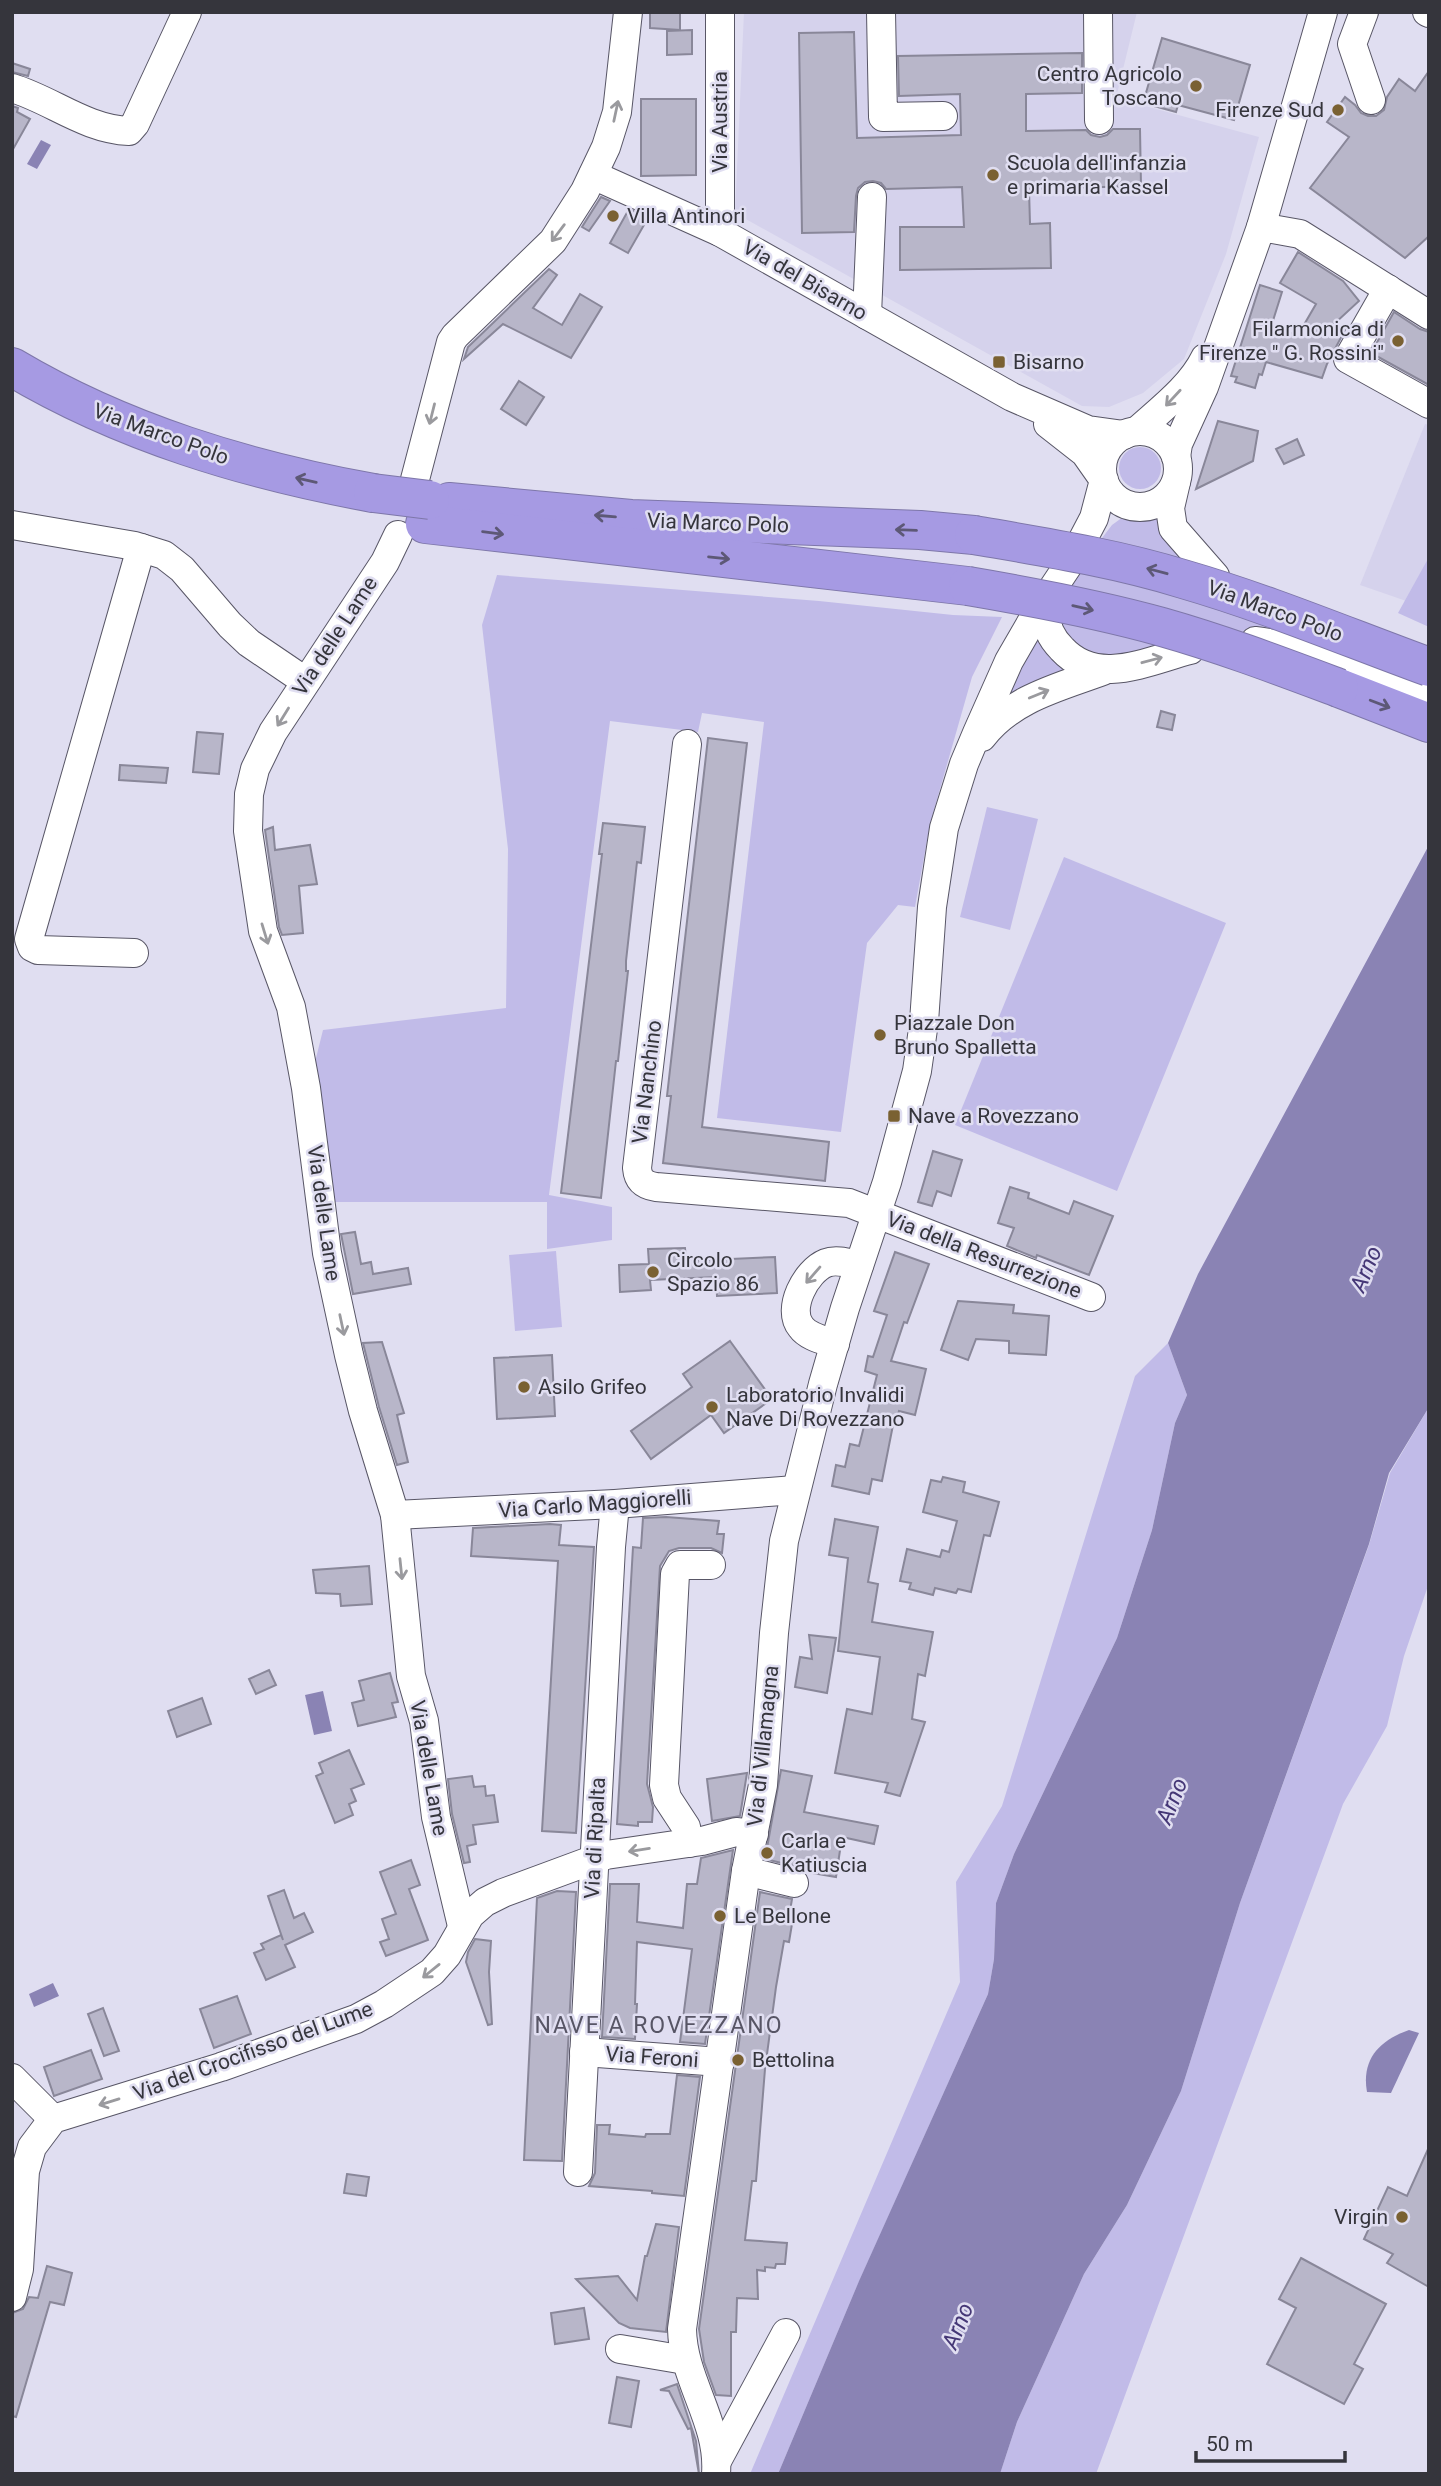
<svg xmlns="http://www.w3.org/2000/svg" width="1441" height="2486" viewBox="0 0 1441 2486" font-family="Roboto,sans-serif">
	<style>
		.built { fill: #d5d2ec }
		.green { fill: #c1bbe8 }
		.water { fill: #8a83b4 }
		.building { fill: #b8b6c9; stroke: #898799; stroke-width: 2 }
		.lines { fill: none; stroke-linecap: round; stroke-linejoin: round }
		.minor-casing { stroke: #585666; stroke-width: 30 }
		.highway-casing { stroke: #7e77a9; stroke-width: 40 }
		.minor { stroke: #fff; stroke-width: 28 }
		.highway { stroke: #a69ae3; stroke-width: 38 }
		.highway-bridge-casing { stroke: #7e77a9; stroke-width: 40; stroke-linecap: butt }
		.highway-bridge { stroke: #a69ae3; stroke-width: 38 }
		.oneway { stroke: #9a9a9e }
		.oneway2 { stroke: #5d5876 }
		.poi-dot { fill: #7a6132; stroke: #e0def1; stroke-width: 2.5 }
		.labels { text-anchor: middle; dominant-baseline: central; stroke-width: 5; stroke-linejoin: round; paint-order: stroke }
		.poi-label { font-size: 21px; fill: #35353c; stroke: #e0def1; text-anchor: start }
		.street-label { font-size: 21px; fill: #35353c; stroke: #e0def1 }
		.water-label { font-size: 23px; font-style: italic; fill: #453776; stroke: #e0def1 }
		.neighbourhood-label { font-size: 23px; letter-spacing: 2px; fill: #575565; stroke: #e0def1 }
	</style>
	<rect width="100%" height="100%" fill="#e0def1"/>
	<g class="built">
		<path d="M744,12h393l-21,86 143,39 -33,117 -42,105 -41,34 -34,14 -27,-1 -347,-193z"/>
		<path d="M1425,424l4,1v157l-14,22 -55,-19z"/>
	</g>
	<g class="green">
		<circle cx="1140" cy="468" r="21"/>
		<path d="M1161,513l107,114v4l-148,31 -53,-16 -14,-39 14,-23 45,-59 11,-8 21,1z"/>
		<path d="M1429,557v70l-31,-14z"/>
		<path d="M497,575l322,26 134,14 49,2 -30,60 -42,147 -15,83 -17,-2 -31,38 -26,189 -124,-14 47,-396 -62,-9 -4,19 -88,-11 -61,474 63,12v33l-65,9v-47h-219l-16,-128 11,-44 183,-22 2,-159 -26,-224z"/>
		<path d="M1037,620l47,53 -86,37z"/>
		<path d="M987,807l51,12 -28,111 -50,-13z"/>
		<path d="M1064,857l162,66 -109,268 -162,-66z"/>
		<path d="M556,1251l6,76 -47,4 -6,-76z"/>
		<path d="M1168,1343l19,52 -12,28 -23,107 -35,108 -103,216 -18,49 -2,56 -6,35 -131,292 -79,188h-28l210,-492 -4,-100 46,-76 133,-430z"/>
		<path d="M1429,1407v176l-25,73 -17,70 -44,78 -247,670h-96l17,-52 67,-148 43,-69 54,-114 59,-188 129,-358 21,-72z"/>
	</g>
	<g class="water">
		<path d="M41,140l10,5 -14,24 -10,-5z"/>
		<path d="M1429,845v562l-40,66 -20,71 -129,359 -59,188 -54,114 -43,69 -67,148 -17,52h-222l81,-193 129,-287 6,-35 2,-56 18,-49 103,-216 35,-108 23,-107 12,-28 -19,-52 30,-69z"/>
		<path d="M323,1691l9,40 -18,4 -9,-40z"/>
		<path d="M53,1983l6,13 -25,11 -5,-13z"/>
		<path d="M1409,2030l10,3 -28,60 -24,-1c-6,-33 13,-52 42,-62z"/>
	</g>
	<g class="building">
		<path d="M650,12h30v18l-30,-2z"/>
		<path d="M692,30v24l-25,1v-24z"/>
		<path d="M854,32l3,106 104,-3 -1,-41 -61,2 -1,-40 184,-3v40l-56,1v37l60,-1 5,5 9,2 7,-2 6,-6h27l1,57 -112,3 1,35 20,-1 1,45 -151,2v-43h64l-2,-40 -76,2 -5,-6 -8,-2 -8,1 -7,6 -2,8 -2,36 -52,1 -3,-200z"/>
		<path d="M1162,38l88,27 -16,55 -56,-15 -2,7 -33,-9z"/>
		<path d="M12,63l18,6 -2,7 -16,-4z"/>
		<path d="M1429,71v165l-24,22 -95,-70 39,-51 -22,-15 18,-25 10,8 6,8 7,3h8l8,-6 3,-13 12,-18 16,12z"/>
		<path d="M641,99h55v76l-55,1z"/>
		<path d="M12,106l6,2 -1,4 13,7 -18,32z"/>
		<path d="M601,197l9,4 -21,30 -7,-4z"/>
		<path d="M629,209l19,9 -20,35 -18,-10z"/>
		<path d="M1298,252l45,29 16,20 -25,23 11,6 -18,34 -5,14 -56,-16 -4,13 -3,-1 -4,14 -20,-6 2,-5 -6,-1 29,-91 22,7 -11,35 27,8 18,-31 -36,-21z"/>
		<path d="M549,269l8,6 -24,33 29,17 18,-31 22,13 -31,51 -68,-34 -39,35 4,-12z"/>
		<path d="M1394,312l26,17 9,3v53l-58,-32z"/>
		<path d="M519,381l25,16 -18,28 -25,-16z"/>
		<path d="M1218,421l40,10 -5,30 -57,28z"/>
		<path d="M1297,439l7,16 -20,9 -8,-15z"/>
		<path d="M1161,711l14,4 -3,15 -15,-3z"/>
		<path d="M197,732l26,2 -4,40 -26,-2z"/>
		<path d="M708,738l39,5 -45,384 127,15 -4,39 -162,-18 8,-67h-4z"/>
		<path d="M120,765l48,3 -2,15 -47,-3z"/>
		<path d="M603,823l42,4 -4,36 -4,-1 -11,99v10h2l-10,90h-2l-15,137 -40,-5 41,-339h-3z"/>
		<path d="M273,827l2,23 35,-5 7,39 -18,2 4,47 -21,2 -3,-8 -14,-97z"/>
		<path d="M933,1151l29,9 -11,36 -14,-5 -5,15 -14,-4z"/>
		<path d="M1010,1187l19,6 -1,5 41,16 5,-13 39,15 -24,59 -52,-20 -1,3 -29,-12 7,-18 -16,-5z"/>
		<path d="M355,1232l6,32 10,-2 2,12 35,-6 3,16 -58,10 -12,-60z"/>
		<path d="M685,1248l1,13 89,-4 2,36 -60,3 -1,-19 -66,3 1,10 -31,2 -1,-27 30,-1 -1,-15z"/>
		<path d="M895,1252l34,12 -22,59 -3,-1 -13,39 35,8 -11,46 -16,-4 -4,15 -2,-1 -11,56 -10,-2 -3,15 -37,-8 4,-21 9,2 5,-23 9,2 18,-71 -12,-4 3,-15 5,1 14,-42 -13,-4z"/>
		<path d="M958,1301l56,4 -1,8 36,3 -3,39 -37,-2v-12l-33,-2 -8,21 -27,-10z"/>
		<path d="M730,1341l42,58 -48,34 -13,-18 -60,44 -20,-28 61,-44 -9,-13z"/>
		<path d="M382,1342l22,71 -7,2 11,47 -11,3 -18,-58 -16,-64z"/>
		<path d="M552,1355l3,61 -58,3 -3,-61z"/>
		<path d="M943,1477l22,5 -2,10 36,10 -9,34 -6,-1 -13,57 -13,-3 -2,4 -21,-5 -2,7 -24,-6 2,-6 -11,-2 7,-32 33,8 2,-7 7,2 8,-31 -34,-9 8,-32 10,2z"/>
		<path d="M666,1517l53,4 -2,13h7l-2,19 -11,-5h-32l-10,3 -9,15 -13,218 6,23 -1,15h-14v4l-21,-2 16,-277 8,1 2,-30z"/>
		<path d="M835,1519l43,8 -10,55 10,2 -6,38 61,10 -8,44 -7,-2 -6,45 13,3 -25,74 -15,-4 3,-9 -53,-10 12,-64 25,5 8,-57 -42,-6 10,-93 -19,-3z"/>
		<path d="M550,1524l11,1 -2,20 35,2 -18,286 -34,-2 16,-270 -87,-5 2,-28z"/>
		<path d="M369,1566l3,38 -31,2 -1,-12 -24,-1 -3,-23z"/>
		<path d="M809,1635l27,3 -9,55 -32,-6 5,-30 12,2z"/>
		<path d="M269,1670l7,15 -20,9 -7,-15z"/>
		<path d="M390,1673l8,29 -6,1 4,14 -38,9 -6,-23 12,-3 -5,-19z"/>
		<path d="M202,1698l9,26 -34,13 -9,-26z"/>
		<path d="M349,1750l15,34 -13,5 5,12 -7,3 4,11 -18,8 -19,-47 7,-3 -4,-10z"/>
		<path d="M781,1770l31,6 -8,36 74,14 -4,18 -32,-7 -6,40 -29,-5 -9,-5 -33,-8z"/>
		<path d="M747,1773l-7,43 -28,5 -5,-42z"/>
		<path d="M472,1776l2,11 11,-1 1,10 8,-1 4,27 -25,3 3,19 -9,2 3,16 -6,1 -12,-49 -4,-35z"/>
		<path d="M733,1850l-28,194 -25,-2 12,-93 -55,-7 -2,62h2l-2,35 -33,-2 8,-153h29l-2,38 46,6 4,-44h10l4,-26z"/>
		<path d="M411,1860l9,25 -11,4 19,51 -42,16 -6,-14 9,-3 -7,-20 14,-5 -16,-42z"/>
		<path d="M284,1890l10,28 10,-5 9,19 -28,13 10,22 -29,13 -12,-27 10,-4 -3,-5 20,-9 2,5 -15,-44z"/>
		<path d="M557,1891l19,1 -14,269 -38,-1 13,-262z"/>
		<path d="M760,1892l32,7 -3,18 4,1 -4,24 -5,-1 -8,46 -11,82 -9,112h-4l-7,59 42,3 -2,21h-9l-1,4 -10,-1v4l-8,-1 1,29 -21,-1 -1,34h-5v64l-15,-1 -12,-33 -5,-33z"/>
		<path d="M475,1939l16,2 -2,31 3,52 -4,1 -22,-63 2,-10z"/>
		<path d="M237,1996l14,38 -37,14 -14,-39z"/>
		<path d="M103,2008l16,43 -15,5 -16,-42z"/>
		<path d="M91,2050l11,29 -48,17 -10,-29z"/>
		<path d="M677,2075l23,2 -16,119 -32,-3v-2l-63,-5 6,-13 2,-48h13l-1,9 36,3 1,-3h24z"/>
		<path d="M1429,2147v140l-42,-24 6,-9 -29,-15 24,-52 19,9z"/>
		<path d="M347,2174l22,3 -3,19 -22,-3z"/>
		<path d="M656,2224l23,3 -13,105 -36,-4 -11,-5 -43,-44 42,-3 19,24 8,-44h2z"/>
		<path d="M1301,2258l85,46 -32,60 9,5 -19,35 -77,-40 29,-56 -17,-9z"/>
		<path d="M47,2266l25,7 -8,32 -14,-3 -34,115 -4,-1v-103l11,-4 6,-12 9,1z"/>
		<path d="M584,2308l5,31 -34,5 -4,-31z"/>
		<path d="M617,2377l22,4 -8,46 -22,-4z"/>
		<path d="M677,2384l19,57 3,33 -8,-46 -3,1 -19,-38 -9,-1z"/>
	</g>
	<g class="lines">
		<g class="minor-casing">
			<g id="minor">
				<path d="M720,12v220"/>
				<path d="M881,12l2,105 60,-1"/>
				<path d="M1098,12l1,108"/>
				<path d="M1364,12l-12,32 19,56"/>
				<path d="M1427,12l2,1"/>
				<path d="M12,88c40,12 73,41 117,43l6,-7 52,-112"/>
				<path d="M593,175l127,57 292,165 76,33 36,5"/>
				<path d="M1261,227l39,7 129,81"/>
				<path d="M1388,289l-40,70 81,45"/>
				<path d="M867,315l5,-118"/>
				<path d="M1048,424l37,29 19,27 -10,38 -11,21"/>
				<path d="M1137,431c23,-21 54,-44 68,-73"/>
				<circle cx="1140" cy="469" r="38"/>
				<path d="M1176,457l2,-13 26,-57 57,-160 62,-215"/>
				<path d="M1176,482l-6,26 3,20 42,48"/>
				<path d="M413,487l38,-145 4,-6 98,-95 32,-50 21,-44 11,-35 11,-100"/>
				<path d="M12,525l123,21 29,9 18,14 48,56 19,18 56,38"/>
				<path d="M398,535l-13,27 -112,170 -18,37 -6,25 -1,37 15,100 28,76 15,81 21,165 22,102 14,56 32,104 16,161 13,45 12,96 26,109"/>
				<path d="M1053,588l16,-24"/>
				<path d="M1046,611c-1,15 5,27 16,38 35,38 85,12 128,1"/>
				<path d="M1255,641c61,7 117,31 174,53"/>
				<path d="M982,737c30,-39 78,-50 121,-66"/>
				<path d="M687,744l-50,424c1,12 7,17 19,19l193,16 242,94"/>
				<path d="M134,953l-96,-3 -6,-3 -3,-8 112,-391"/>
				<path d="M835,1344c-11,-4 -27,-7 -34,-17 -15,-18 5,-56 25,-64 10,-4 23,0 33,2"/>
				<path d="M395,1515l220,-11 180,-14"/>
				<path d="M689,1843l-3,-16 -19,-29 -3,-13 11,-211 5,-9h31"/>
				<path d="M746,1871l48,12"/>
				<path d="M584,2052l136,10"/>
				<path d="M12,2078l41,41"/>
				<path d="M578,2172l33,-625 4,-43"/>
				<path d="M12,2297l7,-28 6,-98 7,-24 21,-28 168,-52 135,-48 28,-15 48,-32 15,-17 23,-40 15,-13 18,-9 103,-38 96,-14 34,-9 18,2"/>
				<path d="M620,2349l65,11"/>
				<path d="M717,2461l69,-128"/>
				<path d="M716,2474c4,-52 -33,-93 -34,-145l64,-458 17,-86 11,-152 10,-92 39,-157 22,-76 42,-126 30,-111 7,-49 8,-115 12,-79 20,-64 13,-31 32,-72 30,-52"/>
			</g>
		</g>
		<g class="highway-casing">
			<g id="highway">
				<path d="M12,367c111,66 235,103 361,126"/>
				<path d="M449,502l182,17 289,11 54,5"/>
				<path d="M425,524l543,62"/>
				<path d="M1339,688l90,35"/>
			</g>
		</g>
		<use href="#minor" class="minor"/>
		<use href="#highway" class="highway"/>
		<g class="highway-bridge-casing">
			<g id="highway-bridge">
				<path d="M373,493l57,7"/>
				<path d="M974,535c70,12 141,23 209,44 83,24 164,58 246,88"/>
				<path d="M968,586c65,11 130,23 194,41 60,17 118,39 177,61"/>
			</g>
		</g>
		<use href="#highway-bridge" class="highway-bridge"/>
	</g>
	<defs><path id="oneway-shaft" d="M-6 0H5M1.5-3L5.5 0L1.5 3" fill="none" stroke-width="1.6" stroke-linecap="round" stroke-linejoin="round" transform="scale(1.75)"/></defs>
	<g class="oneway">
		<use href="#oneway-shaft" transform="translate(616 111) rotate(-78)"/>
		<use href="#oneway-shaft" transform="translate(558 233) rotate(127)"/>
		<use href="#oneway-shaft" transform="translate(1173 398) rotate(133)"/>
		<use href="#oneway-shaft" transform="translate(432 414) rotate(104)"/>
		<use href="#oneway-shaft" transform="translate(1152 660) rotate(-15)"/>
		<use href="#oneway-shaft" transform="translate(1039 694) rotate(-22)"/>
		<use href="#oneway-shaft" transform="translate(283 717) rotate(122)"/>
		<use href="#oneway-shaft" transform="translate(265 934) rotate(73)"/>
		<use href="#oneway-shaft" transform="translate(813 1275) rotate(131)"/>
		<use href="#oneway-shaft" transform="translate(342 1325) rotate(78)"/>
		<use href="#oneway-shaft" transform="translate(401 1569) rotate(84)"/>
		<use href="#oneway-shaft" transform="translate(639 1850) rotate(171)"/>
		<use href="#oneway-shaft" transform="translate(431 1971) rotate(141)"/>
		<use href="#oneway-shaft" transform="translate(109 2102) rotate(163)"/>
	</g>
	<g class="oneway2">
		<use href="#oneway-shaft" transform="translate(306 480) rotate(-167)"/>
		<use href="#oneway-shaft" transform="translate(605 516) rotate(-175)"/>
		<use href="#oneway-shaft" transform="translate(906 530) rotate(-178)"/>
		<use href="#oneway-shaft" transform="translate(493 533) rotate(7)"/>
		<use href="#oneway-shaft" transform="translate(719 558) rotate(6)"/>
		<use href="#oneway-shaft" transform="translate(1157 571) rotate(-165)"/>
		<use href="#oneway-shaft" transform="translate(1083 608) rotate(13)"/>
		<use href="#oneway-shaft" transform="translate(1380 704) rotate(21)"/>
	</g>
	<g class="poi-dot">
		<circle cx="1196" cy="86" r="7"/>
		<circle cx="1338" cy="110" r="7"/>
		<circle cx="993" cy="175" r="7"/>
		<circle cx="613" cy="216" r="7"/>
		<circle cx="1398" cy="341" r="7"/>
		<rect x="992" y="355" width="14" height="14" rx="3.5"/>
		<circle cx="880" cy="1035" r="7"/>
		<rect x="887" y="1109" width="14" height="14" rx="3.5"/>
		<circle cx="653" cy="1272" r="7"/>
		<circle cx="524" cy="1387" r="7"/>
		<circle cx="712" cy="1407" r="7"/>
		<circle cx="767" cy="1853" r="7"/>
		<circle cx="720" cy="1916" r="7"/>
		<circle cx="738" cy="2060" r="7"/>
		<circle cx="1402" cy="2217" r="7"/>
	</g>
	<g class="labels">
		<g class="poi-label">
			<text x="1182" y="74" text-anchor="end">Centro Agricolo<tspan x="1182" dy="24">Toscano</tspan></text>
			<text x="1324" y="110" text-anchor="end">Firenze Sud</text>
			<text x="1007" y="163">Scuola dell'infanzia<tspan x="1007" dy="24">e primaria Kassel</tspan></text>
			<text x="627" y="216">Villa Antinori</text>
			<text x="1384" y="329" text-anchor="end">Filarmonica di<tspan x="1384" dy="24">Firenze " G. Rossini"</tspan></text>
			<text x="1013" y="362">Bisarno</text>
			<text x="894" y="1023">Piazzale Don<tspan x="894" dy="24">Bruno Spalletta</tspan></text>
			<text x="908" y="1116">Nave a Rovezzano</text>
			<text x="667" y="1260">Circolo<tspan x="667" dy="24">Spazio 86</tspan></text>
			<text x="538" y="1387">Asilo Grifeo</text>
			<text x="726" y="1395">Laboratorio Invalidi<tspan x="726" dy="24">Nave Di Rovezzano</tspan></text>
			<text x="781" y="1841">Carla e<tspan x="781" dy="24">Katiuscia</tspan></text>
			<text x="734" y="1916">Le Bellone</text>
			<text x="752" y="2060">Bettolina</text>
			<text x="1388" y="2217" text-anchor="end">Virgin</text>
		</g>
		<g class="street-label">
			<text transform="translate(720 122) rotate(-90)">Via Austria</text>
			<text transform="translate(805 280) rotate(30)">Via del Bisarno</text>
			<text transform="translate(161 434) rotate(20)">Via Marco Polo</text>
			<text transform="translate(718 523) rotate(2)">Via Marco Polo</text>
			<text transform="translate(1275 611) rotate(20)">Via Marco Polo</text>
			<text transform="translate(335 636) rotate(-57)">Via delle Lame</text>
			<text transform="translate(647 1082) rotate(-83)">Via Nanchino</text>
			<text transform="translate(324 1213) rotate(82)">Via delle Lame</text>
			<text transform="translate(984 1255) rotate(21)">Via della Resurrezione</text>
			<text transform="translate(595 1504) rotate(-4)">Via Carlo Maggiorelli</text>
			<text transform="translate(763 1746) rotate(-84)">Via di Villamagna</text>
			<text transform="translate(429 1768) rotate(80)">Via delle Lame</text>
			<text transform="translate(595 1838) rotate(-87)">Via di Ripalta</text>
			<text transform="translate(253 2051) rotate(-20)">Via del Crocifisso del Lume</text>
			<text transform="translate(652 2057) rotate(4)">Via Feroni</text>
		</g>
		<g class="water-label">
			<text transform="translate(1366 1269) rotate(-67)">Arno</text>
			<text transform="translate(1172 1801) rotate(-68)">Arno</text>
			<text transform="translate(958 2326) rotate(-68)">Arno</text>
		</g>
		<g class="neighbourhood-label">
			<text x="659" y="2025">NAVE A ROVEZZANO</text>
		</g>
	</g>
	<rect width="1441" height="2486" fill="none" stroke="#35353c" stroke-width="28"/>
	<path d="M1196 2451v10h149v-10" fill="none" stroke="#35353c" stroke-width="3.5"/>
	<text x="1206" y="2451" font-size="21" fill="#35353c" stroke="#e0def1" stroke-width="5" paint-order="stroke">50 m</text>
</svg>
